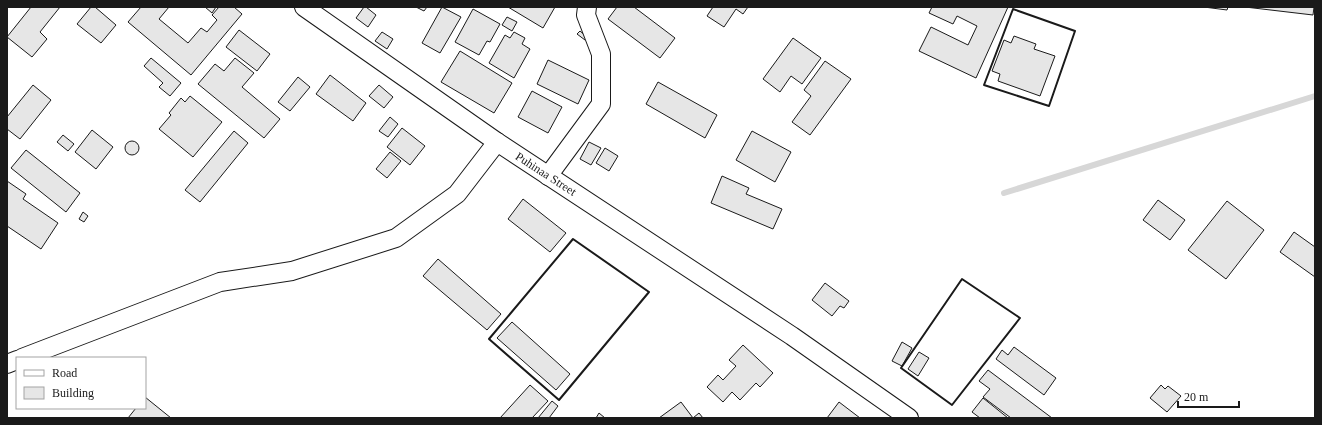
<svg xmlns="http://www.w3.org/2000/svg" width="1322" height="425" viewBox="0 0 1322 425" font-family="'Times New Roman',serif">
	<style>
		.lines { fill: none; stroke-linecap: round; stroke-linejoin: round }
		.stream { stroke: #d7d7d7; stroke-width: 6 }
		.building { fill: #e6e6e6; stroke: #1a1a1a }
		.street-casing { stroke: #1a1a1a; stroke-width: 20 }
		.street { stroke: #fff; stroke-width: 18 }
		.wall { stroke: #1a1a1a; stroke-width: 2 }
		.labels { text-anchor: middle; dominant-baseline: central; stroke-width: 3; stroke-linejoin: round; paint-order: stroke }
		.street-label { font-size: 12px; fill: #1a1a1a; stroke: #fff }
	</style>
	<rect width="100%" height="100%" fill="#fff"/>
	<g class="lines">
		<path class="stream" d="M1004,193l311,-97"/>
	</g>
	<g class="building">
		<path d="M31,7h29l-20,25 7,7 -15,18 -25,-20z"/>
		<path d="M91,7h4l21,18 -15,18 -24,-19z"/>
		<path d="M141,7h28l-10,12 29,24 13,-15 6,4 10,-12 -5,-5 7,-8h15l8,7 -51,61 -63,-53z"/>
		<path d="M205,7h11l-4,6z"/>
		<path d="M364,7h2l10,8 -8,12 -12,-9z"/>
		<path d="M416,7h11l-3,4z"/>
		<path d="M442,7l19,10 -21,36 -18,-10z"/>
		<path d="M508,7h47l-12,21z"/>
		<path d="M617,7h17l41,31 -15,20 -52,-39z"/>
		<path d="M713,7h35l-5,7 -7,-5 -12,18 -17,-11z"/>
		<path d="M932,7h76l-32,71 -57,-27 12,-24 37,18 9,-19 -20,-10 -4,8 -24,-11z"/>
		<path d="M1204,7h24l-1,3z"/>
		<path d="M1245,7h69l-1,8z"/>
		<path d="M473,9l27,15 -10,18 -3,-1 -8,14 -24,-13z"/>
		<path d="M507,17l10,5 -5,9 -10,-6z"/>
		<path d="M239,30l31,24 -13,17 -31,-24z"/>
		<path d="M580,31l7,6 -2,3 -8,-6z"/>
		<path d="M382,32l11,7 -6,10 -12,-8z"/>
		<path d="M514,32l11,6 -3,6 8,5 -16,29 -25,-15 16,-28 5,3z"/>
		<path d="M1014,36l22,8 -2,5 21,7 -15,40 -42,-15 2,-7 -8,-3 12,-31 7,3z"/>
		<path d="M793,38l28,20 -19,26 -11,-8 -11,16 -17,-13z"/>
		<path d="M460,51l52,32 -18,30 -53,-31z"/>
		<path d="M151,58l30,25 -11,13 -11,-9 4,-4 -19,-17z"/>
		<path d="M235,58l19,15 -12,14 38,32 -16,19 -66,-54 17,-20 9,7z"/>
		<path d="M548,60l41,20 -11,24 -41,-20z"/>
		<path d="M825,61l26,18 -41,56 -18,-13 19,-26 -7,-6z"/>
		<path d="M330,75l36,28 -13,18 -37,-27z"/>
		<path d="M298,77l12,10 -20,24 -12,-9z"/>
		<path d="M658,82l59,33 -12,23 -59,-34z"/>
		<path d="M33,85l18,15 -31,39 -13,-10v-12z"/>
		<path d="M379,85l14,12 -9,11 -15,-12z"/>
		<path d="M532,91l30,16 -14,26 -30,-16z"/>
		<path d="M190,96l32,26 -29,35 -34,-28 12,-14 -2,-2 12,-15 4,4z"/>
		<path d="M390,117l8,7 -10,13 -9,-6z"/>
		<path d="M402,128l23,18 -15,19 -23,-18z"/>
		<path d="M92,130l21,17 -17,22 -21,-17z"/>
		<path d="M234,131l14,12 -48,59 -15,-12z"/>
		<path d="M752,131l39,21 -16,30 -39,-22z"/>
		<path d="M63,135l11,9 -6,7 -11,-9z"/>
		<circle cx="132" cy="148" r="7"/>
		<path d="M589,142l12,6 -10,17 -11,-6z"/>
		<path d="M605,148l13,8 -9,15 -13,-8z"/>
		<path d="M26,150l54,43 -14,19 -55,-44z"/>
		<path d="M390,152l11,9 -14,17 -11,-9z"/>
		<path d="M722,176l27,12 -3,6 36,15 -9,20 -62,-26z"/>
		<path d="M7,181l19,13 -3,5 35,24 -17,26 -34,-23z"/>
		<path d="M523,199l43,34 -16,19 -42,-33z"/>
		<path d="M1158,200l27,20 -15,20 -27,-20z"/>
		<path d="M1227,201l37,29 -38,49 -38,-29z"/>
		<path d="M83,212l5,4 -4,6 -5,-3z"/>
		<path d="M1294,232l21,15v30l-35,-25z"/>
		<path d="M438,259l63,55 -14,16 -64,-54z"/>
		<path d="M825,283l24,18 -5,7 -4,-2 -8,10 -20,-16z"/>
		<path d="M512,322l58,52 -14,16 -59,-52z"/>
		<path d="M902,342l10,6 -10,18 -10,-5z"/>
		<path d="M743,345l30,28 -13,14 -4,-4 -16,17 -8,-8 -9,10 -16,-15 11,-12 5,5 13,-14 -7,-6z"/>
		<path d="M1014,347l42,31 -12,17 -48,-36 6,-9 6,5z"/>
		<path d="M919,352l10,6 -11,18 -10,-7z"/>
		<path d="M988,370l64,48h-41l-28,-21 7,-8 -11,-8z"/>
		<path d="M530,385l18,16 -16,17h-32z"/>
		<path d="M1161,385l4,4 3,-3 13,10 -14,16 -17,-14z"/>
		<path d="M145,397l26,21h-43l8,-10h9z"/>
		<path d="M983,398l25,20h-28l-8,-6z"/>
		<path d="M552,401l6,5 -9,12h-11z"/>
		<path d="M681,402l12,16h-34z"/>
		<path d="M839,402l21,16h-33z"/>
		<path d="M599,413l6,5h-9z"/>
		<path d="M699,413l4,5h-10z"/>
	</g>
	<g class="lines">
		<g class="street-casing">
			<g id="street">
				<path d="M304,7l193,135 295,194 117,82"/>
				<path d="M548,176l53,-72v-50l-15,-39 1,-8"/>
				<path d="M22,358l198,-76 72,-11 104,-33 61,-44 40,-52"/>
				<path d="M7,364l10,-4"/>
			</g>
		</g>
		<use href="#street" class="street"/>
		<g class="wall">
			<path d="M1013,9l62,22 -26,75 -65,-21z"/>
			<path d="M573,239l76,53 -90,108 -70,-61z"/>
			<path d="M962,279l58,39 -68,87 -51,-37z"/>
		</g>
	</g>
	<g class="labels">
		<g class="street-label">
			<text transform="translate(546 174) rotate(33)">Puhinaa Street</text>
		</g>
	</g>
	<rect width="1322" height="425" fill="none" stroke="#1a1a1a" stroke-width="16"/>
	<rect x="16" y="357" width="130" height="52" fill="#ffffff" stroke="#a3a3a3"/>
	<rect x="24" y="370" width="20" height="6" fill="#ffffff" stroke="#a3a3a3"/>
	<text x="52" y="377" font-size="12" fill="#1a1a1a">Road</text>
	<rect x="24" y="387" width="20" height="12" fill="#e6e6e6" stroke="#a3a3a3"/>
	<text x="52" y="397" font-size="12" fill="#1a1a1a">Building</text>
	<path d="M1178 401v6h61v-6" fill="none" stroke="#1a1a1a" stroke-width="2"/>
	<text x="1184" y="401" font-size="12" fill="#1a1a1a" stroke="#ffffff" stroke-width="3" paint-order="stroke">20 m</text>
</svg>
